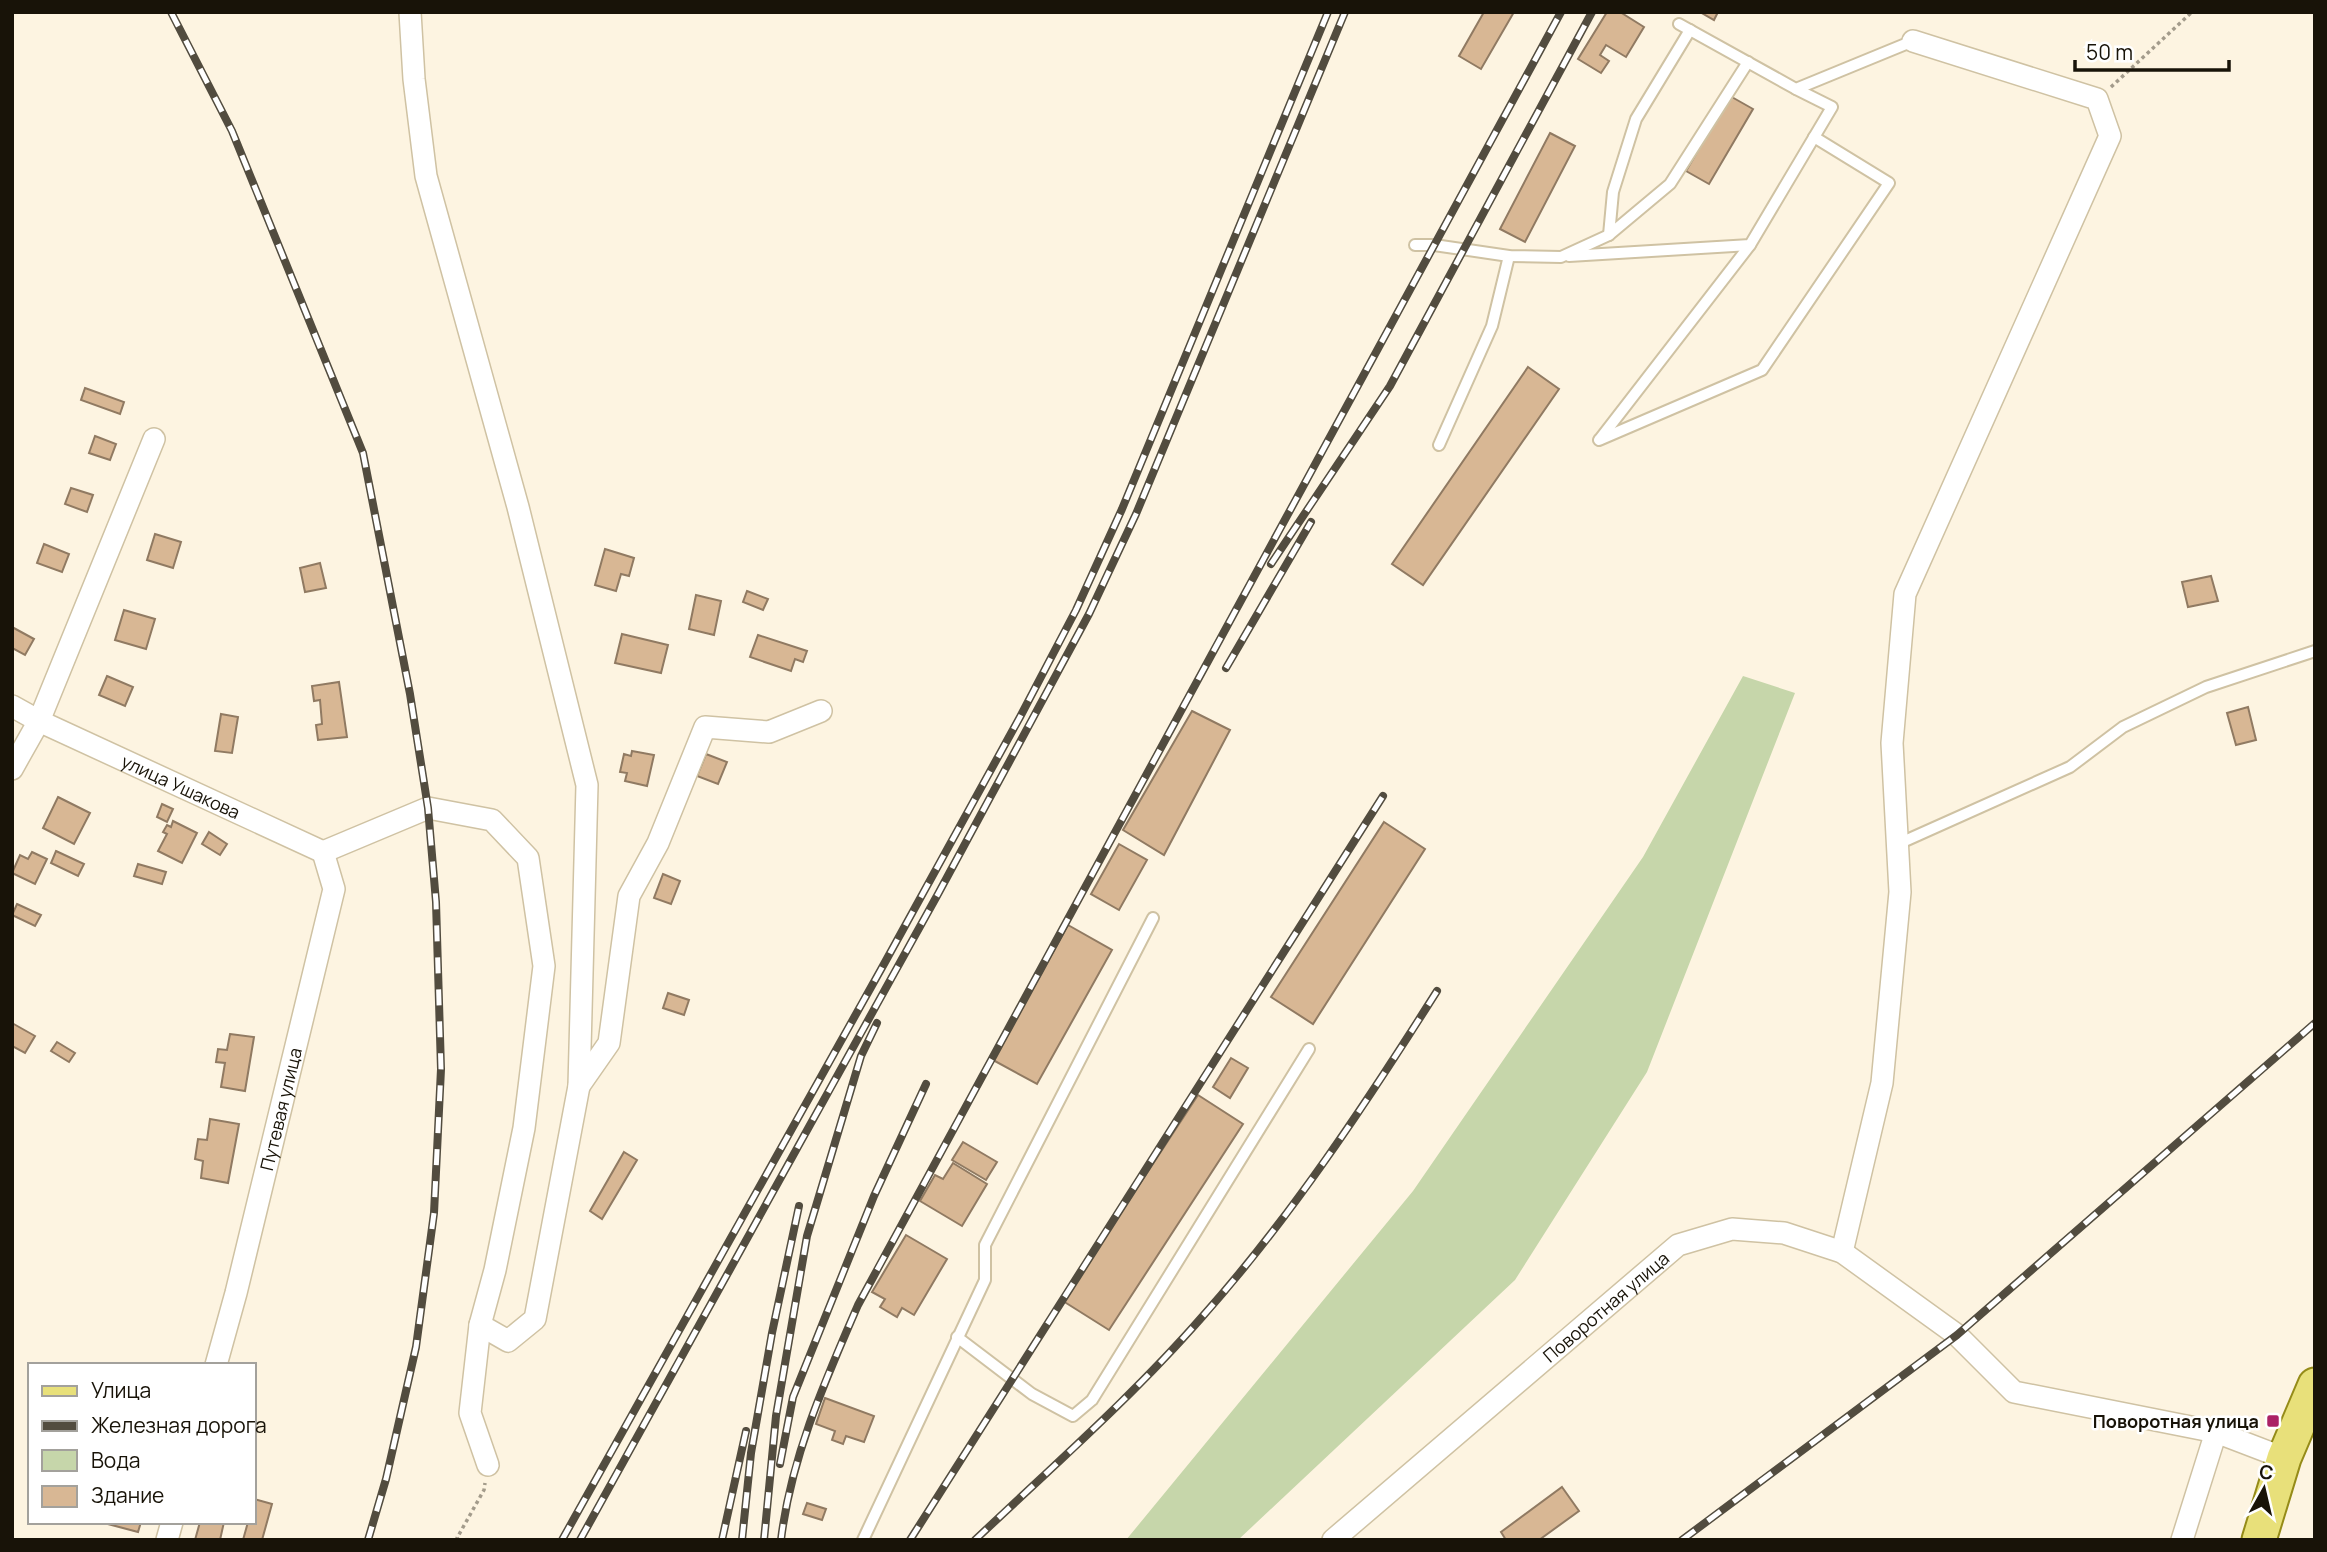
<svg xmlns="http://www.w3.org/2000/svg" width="2327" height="1552" viewBox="0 0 2327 1552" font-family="Manrope,sans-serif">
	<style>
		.water { fill: #c6d6aa }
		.building { fill: #d8b794; stroke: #907a62; stroke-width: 2 }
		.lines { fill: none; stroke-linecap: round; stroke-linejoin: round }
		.lane-casing { stroke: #cfc2a3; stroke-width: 14 }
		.street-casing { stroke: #cfc2a3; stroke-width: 24 }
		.primary-casing { stroke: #958b18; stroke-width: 37 }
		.path { stroke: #a39b8b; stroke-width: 3.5; stroke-dasharray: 3.5 3.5; stroke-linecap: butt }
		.lane { stroke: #fff; stroke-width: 10 }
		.street { stroke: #fff; stroke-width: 21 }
		.primary { stroke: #e8e07a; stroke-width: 33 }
		.rail-casing { stroke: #524c3f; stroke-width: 8 }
		.rail { stroke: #fff; stroke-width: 5; stroke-dasharray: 16; stroke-linecap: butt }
		.poi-dot { fill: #ab2165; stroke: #fff; stroke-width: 2.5 }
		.labels { text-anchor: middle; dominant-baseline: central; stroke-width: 5; stroke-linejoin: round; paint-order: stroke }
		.street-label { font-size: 18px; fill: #181308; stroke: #fff }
		.poi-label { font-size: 18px; font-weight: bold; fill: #181308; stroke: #fff; text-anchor: end }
	</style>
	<rect width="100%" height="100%" fill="#fdf4e1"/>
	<path class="water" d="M1743,676l52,17 -148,379 -132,208 -277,260h-112l287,-349 230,-334z"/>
	<g class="building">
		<path d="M1484,12h30l-33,57 -22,-13z"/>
		<path d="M1607,12h13l24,15 -18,30 -20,-12 -6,10 9,6 -8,12 -23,-14z"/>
		<path d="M1700,12h18l-4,8z"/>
		<path d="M1730,96l23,13 -44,75 -23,-13z"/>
		<path d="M1550,133l25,13 -50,96 -25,-13z"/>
		<path d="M1528,367l31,22 -136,196 -31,-21z"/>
		<path d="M85,388l39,14 -4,12 -39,-14z"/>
		<path d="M95,436l21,8 -6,16 -21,-7z"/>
		<path d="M71,488l22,7 -6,17 -22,-8z"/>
		<path d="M155,534l26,8 -8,26 -26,-8z"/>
		<path d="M44,544l25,10 -7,18 -25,-9z"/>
		<path d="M605,549l29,9 -5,18 -8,-2 -5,17 -21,-6z"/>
		<path d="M320,563l6,25 -21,4 -5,-24z"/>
		<path d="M2211,576l7,25 -30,6 -6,-25z"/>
		<path d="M747,591l21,8 -5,11 -20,-8z"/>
		<path d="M696,595l25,6 -7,34 -25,-6z"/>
		<path d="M124,610l31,9 -9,30 -31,-9z"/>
		<path d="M12,627l22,12 -9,16 -13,-7z"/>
		<path d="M622,634l46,11 -7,28 -46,-10z"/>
		<path d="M758,635l49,16 -4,11 -8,-3 -4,12 -41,-14z"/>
		<path d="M107,676l26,11 -8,19 -26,-11z"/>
		<path d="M339,682l8,55 -29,3 -2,-15 6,-1 -2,-24 -6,1 -2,-15z"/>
		<path d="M2248,707l8,33 -20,5 -9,-32z"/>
		<path d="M1192,711l38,19 -66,125 -41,-25z"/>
		<path d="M221,714l17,3 -6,36 -17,-2z"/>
		<path d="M632,751l22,4 -7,31 -22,-5 2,-8 -7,-1 4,-18 7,2z"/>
		<path d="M706,754l21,8 -9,22 -21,-8z"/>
		<path d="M58,797l32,16 -16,31 -31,-16z"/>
		<path d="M162,804l11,5 -6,13 -10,-5z"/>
		<path d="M173,821l24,12 -15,30 -24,-12 9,-17 -4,-2 4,-7 4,2z"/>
		<path d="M1384,822l41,27 -112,175 -42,-27z"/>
		<path d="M209,832l18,12 -7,11 -18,-11z"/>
		<path d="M1119,844l28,16 -28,50 -28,-16z"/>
		<path d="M56,851l28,13 -6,12 -27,-13z"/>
		<path d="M32,852l15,7 -12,25 -23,-11 8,-18 8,4z"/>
		<path d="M138,864l28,8 -4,12 -28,-8z"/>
		<path d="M663,874l17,7 -9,23 -17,-6z"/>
		<path d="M17,904l24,11 -6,11 -23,-11z"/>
		<path d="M1068,925l44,25 -75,134 -44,-24z"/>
		<path d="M668,993l21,7 -5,15 -21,-7z"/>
		<path d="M12,1023l23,13 -10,17 -13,-7z"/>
		<path d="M230,1034l24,3 -9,54 -24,-4 4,-24 -9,-1 2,-13 9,1z"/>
		<path d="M57,1042l18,11 -6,9 -18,-11z"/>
		<path d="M1231,1058l17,10 -18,30 -17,-11z"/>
		<path d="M1198,1095l45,29 -134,206 -46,-29z"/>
		<path d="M210,1119l29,5 -11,59 -27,-5 2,-17 -8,-2 3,-20 9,1z"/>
		<path d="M963,1142l34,20 -11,18 -34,-20z"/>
		<path d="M624,1152l13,8 -35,59 -12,-8z"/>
		<path d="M953,1163l34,21 -25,42 -42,-25 15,-26 8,4z"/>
		<path d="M906,1235l41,24 -33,56 -12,-7 -5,9 -17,-10 5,-8 -13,-7z"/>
		<path d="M825,1398l49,18 -10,26 -18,-6 -3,8 -11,-4 3,-9 -19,-7z"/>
		<path d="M1562,1487l17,24 -40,29h-33l-5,-8z"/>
		<path d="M254,1499l18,5 -10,36h-19l5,-18h6z"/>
		<path d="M807,1503l19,6 -4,11 -19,-6z"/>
		<path d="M109,1522h32l-3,10 -30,-8z"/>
		<path d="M200,1522h24l-4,18h-25z"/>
	</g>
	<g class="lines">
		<g class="lane-casing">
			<g id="lane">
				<path d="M1679,24l117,65 117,-48"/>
				<path d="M1609,235l4,-43 23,-73 54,-89"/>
				<path d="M1415,245h19l75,11 52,1 48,-22 61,-51 78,-122"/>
				<path d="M1569,256l181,-11 82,-138 -36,-18"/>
				<path d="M1600,439l150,-194"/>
				<path d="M1599,440l163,-70 127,-187 -75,-46"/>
				<path d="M1439,445l53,-119 17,-70"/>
				<path d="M1898,844l172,-77 53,-40 83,-40 109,-36"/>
				<path d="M957,1337l75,57 41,22 19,-16 217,-351"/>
				<path d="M863,1540l122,-260v-35l168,-327"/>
			</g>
		</g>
		<g class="street-casing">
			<g id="street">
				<path id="s1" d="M12,706l27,15 284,131"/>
				<path d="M12,769l27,-48 115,-282"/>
				<path d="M323,852l105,-44 64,12 36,38 16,108 -20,162 -29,142 -15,55 28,16 27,-22 44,-233 8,-301 -69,-278 -92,-331 -12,-97 -4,-67"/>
				<path d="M579,1086l30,-43 20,-147 29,-53 47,-116 64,5 52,-21"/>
				<path d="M1842,1252l40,-169 18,-191 -8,-149 13,-149 205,-458 -13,-37 -184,-58"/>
				<path d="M480,1325l-10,88 18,52"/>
				<path id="s2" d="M216,1365l20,-72 98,-404 -11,-37"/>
				<path d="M167,1540l5,-18"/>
				<path id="s3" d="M1333,1540l345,-295 54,-16 52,4 58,19 115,83 57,57 202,40 68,26"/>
				<path d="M2182,1540l34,-108"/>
			</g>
		</g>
		<g class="primary-casing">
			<path id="primary" d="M2259,1540l25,-82 31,-73"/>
		</g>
		<g class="path">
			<path d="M2111,87l81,-75"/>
			<path d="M459,1540l-2,-2 27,-48 1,-7"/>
		</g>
		<use href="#lane" class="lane"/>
		<use href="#street" class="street"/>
		<use href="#primary" class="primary"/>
		<g class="rail-casing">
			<g id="rail">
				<path d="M171,12l61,119 131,322 47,241 18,114 8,94 5,167 -7,144 -18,134 -30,132 -18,61"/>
				<path d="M1271,564l119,-178 202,-374"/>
				<path d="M1226,668l85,-146"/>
				<path d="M780,1464l13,-67 81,-201 52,-112"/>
				<path d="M562,1540l322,-576 136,-247 56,-107 46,-101 206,-497"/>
				<path d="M580,1540l358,-646 151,-280 47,-100 209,-502"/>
				<path d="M722,1540l24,-109"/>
				<path d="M742,1540l9,-87 21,-120 27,-127"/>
				<path d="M764,1540l12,-124 31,-180 54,-180 16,-33"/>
				<path d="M781,1540c10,-83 44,-159 77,-235l703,-1293"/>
				<path d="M910,1540l473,-744"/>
				<path d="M975,1540c77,-73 157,-143 227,-223 89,-100 163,-212 235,-326"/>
				<path d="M1682,1540l275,-205 358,-312"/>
			</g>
		</g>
		<use href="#rail" class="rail"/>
	</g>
	<rect class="poi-dot" x="2266" y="1414" width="14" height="14" rx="3.5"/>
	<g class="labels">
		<g class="street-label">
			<text stroke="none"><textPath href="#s1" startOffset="187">улица Ушакова</textPath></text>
			<text stroke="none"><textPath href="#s2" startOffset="264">Путевая улица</textPath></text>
			<text stroke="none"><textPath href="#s3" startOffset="359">Поворотная улица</textPath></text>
		</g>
		<g class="poi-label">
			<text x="2259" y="1421">Поворотная улица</text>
		</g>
	</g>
	<rect width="2327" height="1552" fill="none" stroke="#181308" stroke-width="28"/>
	<rect x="28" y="1363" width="228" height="161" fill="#ffffff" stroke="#a3a19c" stroke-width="2"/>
	<rect x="42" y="1386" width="35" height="10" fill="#e8e07a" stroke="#a3a19c" stroke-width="2"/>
	<text x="91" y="1398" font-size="21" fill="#181308">Улица</text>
	<rect x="42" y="1421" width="35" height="10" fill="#524c3f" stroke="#a3a19c" stroke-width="2"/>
	<text x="91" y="1433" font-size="21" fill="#181308">Железная дорога</text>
	<rect x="42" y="1450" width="35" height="21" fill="#c6d6aa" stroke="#a3a19c" stroke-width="2"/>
	<text x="91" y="1468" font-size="21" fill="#181308">Вода</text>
	<rect x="42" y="1486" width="35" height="21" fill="#d8b794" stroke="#a3a19c" stroke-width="2"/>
	<text x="91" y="1503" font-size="21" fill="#181308">Здание</text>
	<g transform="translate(2264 1489) rotate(8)" stroke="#ffffff" stroke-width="5" paint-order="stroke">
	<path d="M0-5L12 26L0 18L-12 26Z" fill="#181308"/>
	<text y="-10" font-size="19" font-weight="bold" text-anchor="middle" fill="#181308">С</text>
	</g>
	<path d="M2075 60v10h154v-10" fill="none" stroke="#181308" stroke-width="3.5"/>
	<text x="2086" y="60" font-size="21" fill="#181308" stroke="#ffffff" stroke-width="5" paint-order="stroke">50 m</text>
</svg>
